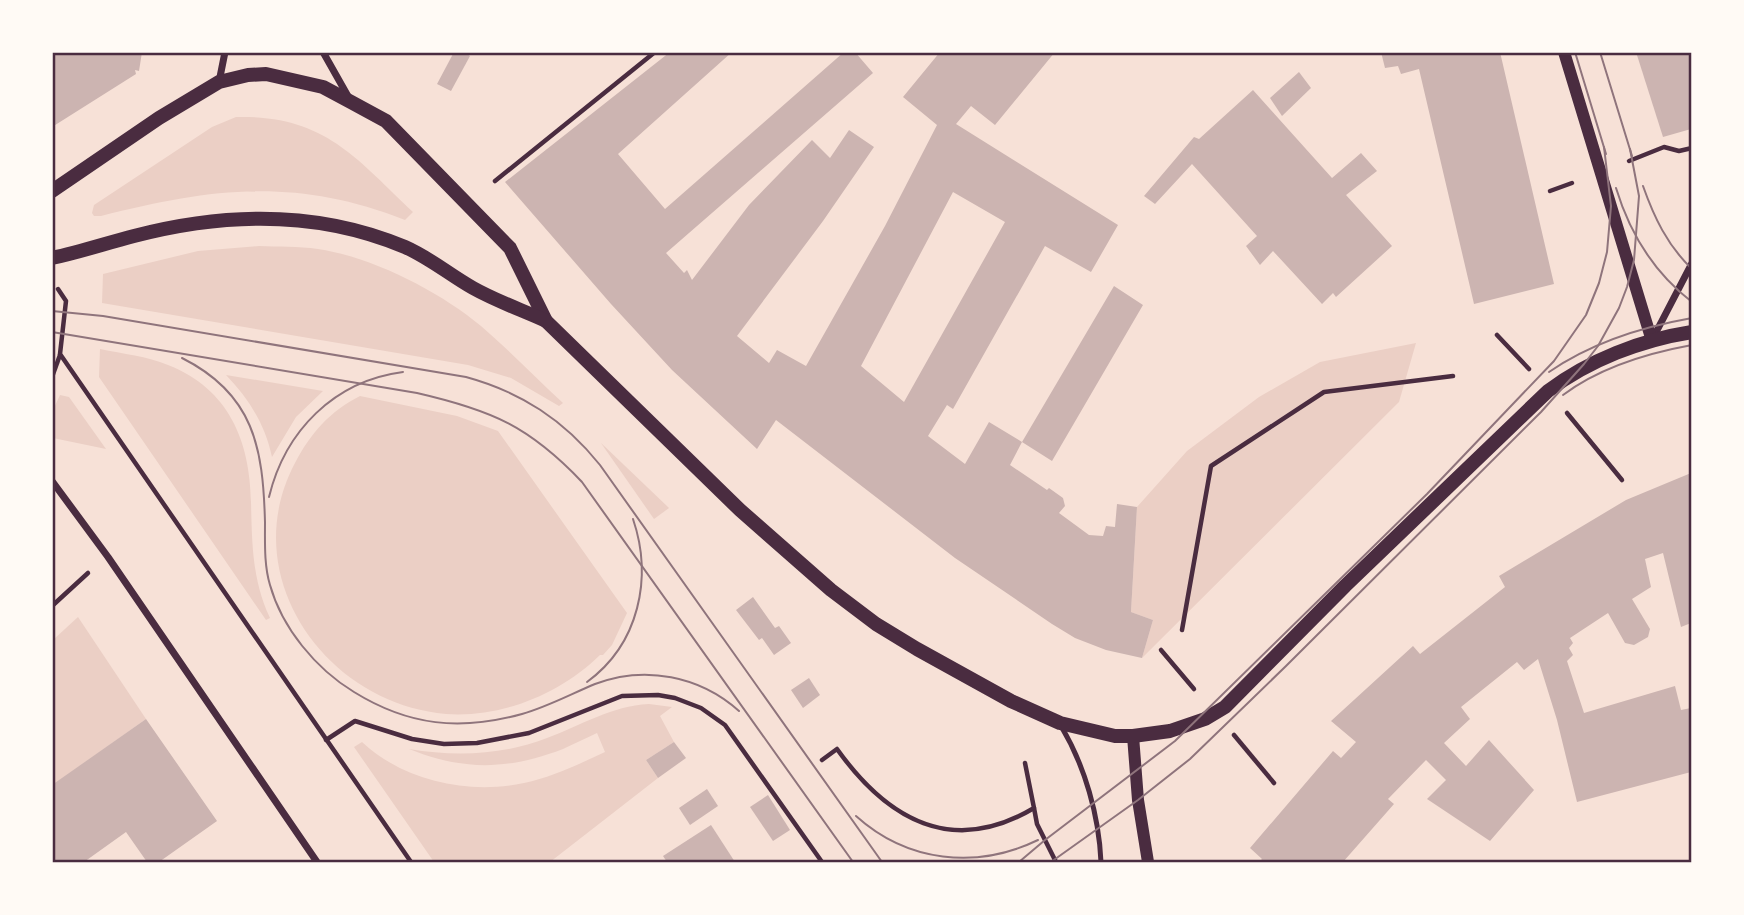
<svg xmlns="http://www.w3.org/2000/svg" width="1744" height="915" viewBox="0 0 1744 915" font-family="Montserrat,sans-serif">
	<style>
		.green { fill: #ebcfc5 }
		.building { fill: #ccb4b1; fill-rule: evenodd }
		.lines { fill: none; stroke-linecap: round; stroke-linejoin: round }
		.path { stroke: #4a2c40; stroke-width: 4.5 }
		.service { stroke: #4a2c40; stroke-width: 5 }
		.minor { stroke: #4a2c40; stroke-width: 7 }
		.tertiary { stroke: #4a2c40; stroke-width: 12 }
		.secondary { stroke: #4a2c40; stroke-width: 14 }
		.tram { stroke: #8f747c; stroke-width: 2 }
		.neatline { fill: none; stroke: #4a2c40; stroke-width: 2.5 }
	</style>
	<rect width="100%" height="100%" fill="#f7e1d7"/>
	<g class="green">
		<path d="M236,117c88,-2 119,40 177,95l-8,8c-110,-43 -193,-32 -304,-4h-7l-2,-3 2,-8 118,-78z"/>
		<path d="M259,246c19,1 39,0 59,3 54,8 121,42 163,77 28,24 55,52 82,77l-4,3 -48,-28 -43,-13 -366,-62 1,-29 95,-23z"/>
		<path d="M1416,343l-17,59 -257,256 11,-38 -22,-8 6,-105 50,-56 72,-54 61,-35z"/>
		<path d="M100,349c23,5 47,7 68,16 61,24 82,76 83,137 1,41 1,78 19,116l-4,2 -167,-243z"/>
		<path d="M226,375l97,16 -27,26 -24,40c-7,-33 -23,-58 -46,-82z"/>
		<path d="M60,395l9,2 37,52 -53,-11v-28z"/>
		<path d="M360,396l97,20 41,15 129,182 -15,32 -9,10h-3c-40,39 -98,63 -154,59 -120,-10 -211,-138 -151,-251 15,-29 35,-52 65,-67z"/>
		<path d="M601,443l68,65 -15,11z"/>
		<path d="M78,617l68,102 -93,66v-145z"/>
		<path d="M649,704l23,3 -12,9 14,26 -28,18 12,18 -108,84h-116l-80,-115 8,-5c42,39 106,53 162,41 29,-6 55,-19 81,-31l-8,-19c-11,5 -23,11 -34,16 -55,21 -99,22 -154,0 47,8 94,6 138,-11 35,-13 64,-32 102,-34z"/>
	</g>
	<g class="building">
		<path d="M52,52h90l-3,19 -4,-1 1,4 -84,53z"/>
		<path d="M454,52h10l6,4 -19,35 -14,-7z"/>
		<path d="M670,52h62l-114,102 47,55 179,-157h11l18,21 -207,180 18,20 3,-3 5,10 57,-75 63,-65 18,18 19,-28 25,17 -51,74 -86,115 32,27 8,-13 29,16 79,-140 52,-101 -34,-28 37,-45h115l-60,73 -24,-19 -15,18 162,101 -27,47 -46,-26 -92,163 -6,-4 -19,31 37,28 24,-42 33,20 92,-156 29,19 -91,156 -30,-19 -12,23 37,25 2,-2 14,10 2,8 -6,7 30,22 14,1 3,-10 9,1 2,-23 20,3 -6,105 22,8 -11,38 -36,-8 -31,-12 -23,-14 -97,-66 -179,-138 -19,29 -85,-79 -61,-66 -106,-122zM953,192l52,30 -101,180 -43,-36z"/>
		<path d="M1381,52h119l54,232 -80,20 -55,-235 -18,5 -3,-8 -13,2z"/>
		<path d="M1636,52h55v77l-28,8z"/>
		<path d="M1299,72l12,16 -29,28 -12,-18z"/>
		<path d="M1253,90l79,88 29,-25 16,18 -31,24 46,51 -56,51 -3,-4 -11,11 -49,-53 -13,14 -14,-19 11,-10 -65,-72 -37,40 -11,-8 50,-59 5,2z"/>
		<path d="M1691,473v150l-10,4 -18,-74 -18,6 6,28 -19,12 18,30 -2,8 -14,8 -9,-2 -17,-30 -38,25 3,5 -4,5 4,7 -6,6 17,52 91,-27 6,24 10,-2v64l-114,30 -20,-82 -19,-61 -14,11 -7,-8 -56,45 9,12 -26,24 22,23 23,-26 45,50 -44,51 -63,-42 19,-19 -20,-20 -38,39 6,5 -51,58h-84l3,-3 -12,-11 83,-97 8,7 15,-16 -25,-21 82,-75 7,8 85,-67 -6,-11 127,-76z"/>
		<path d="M753,597l22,31 4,-2 12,17 -17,12 -12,-17 -3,2 -23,-30z"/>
		<path d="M809,678l11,17 -17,13 -12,-18z"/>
		<path d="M146,719l71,102 -58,41h-12l-21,-30 -42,30h-32v-77z"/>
		<path d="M674,742l12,16 -28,20 -12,-18z"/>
		<path d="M707,789l11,17 -28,19 -11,-17z"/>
		<path d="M768,795l22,35 -17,11 -23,-34z"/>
		<path d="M711,825l24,37h-68l-4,-6z"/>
	</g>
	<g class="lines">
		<g class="path">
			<path d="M1629,161l35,-14 15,4 13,-3"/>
			<path d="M495,181l160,-129"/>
			<path d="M1550,191l22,-8"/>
			<path d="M58,289l8,12 -6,53 351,508"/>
			<path d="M1497,335l32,34"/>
			<path d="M52,377l8,-22"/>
			<path d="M1567,413l55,67"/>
			<path d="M52,606l36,-33"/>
			<path d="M1182,630l29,-164 113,-74 129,-16"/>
			<path d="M1161,650l33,39"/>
			<path d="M1234,735l40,48"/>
			<path d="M326,740l29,-19 57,18 32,5 33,-1 52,-10 93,-37 36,-1 17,3 26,10 24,17 97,137"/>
			<path d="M822,760l15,-11c50,70 115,108 197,59l-9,-45"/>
			<path d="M1034,808l3,16 19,38"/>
		</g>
		<path class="service" d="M1061,726c24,40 38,90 40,136"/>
		<g class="minor">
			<path d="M323,52l26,46"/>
			<path d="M219,82l6,-30"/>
			<path d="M1652,340l40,-77"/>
			<path d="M52,481l56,76 209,305"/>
		</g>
		<g class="tertiary">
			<path d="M1564,52l88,289"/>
			<path d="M1133,736l5,64 10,62"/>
		</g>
		<g class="secondary">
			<path d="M52,191l107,-73 60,-36 29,-7 18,-1 57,13 28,15 35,19 124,127 36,73 194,189 91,80 45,34 41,25 94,52 49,22 55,13h18l37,-5 35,-12 20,-12 120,-121 203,-195c41,-31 93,-51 144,-59"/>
			<path d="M52,258c28,-6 55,-15 82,-22 92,-24 183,-26 271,11 25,11 45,28 68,41 23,13 49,22 73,33"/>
		</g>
		<g class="tram">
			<path d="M1575,52l31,102"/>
			<path d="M1600,52l32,104"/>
			<path d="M1643,186c11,31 24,59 49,83"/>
			<path d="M1616,188c14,46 37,84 76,114"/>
			<path d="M52,311l51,5 363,61c55,15 98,43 134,88l282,397"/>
			<path d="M52,332l365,61c74,17 112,33 165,89l271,380"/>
			<path d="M182,358c72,36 81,90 83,164 0,21 -1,43 5,63 12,43 46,84 84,107 55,34 106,39 168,22 25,-7 49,-20 73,-30 50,-19 105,-8 144,27"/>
			<path d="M1549,372c42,-29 92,-45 143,-54"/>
			<path d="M1563,395c36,-27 85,-42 129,-50"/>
			<path d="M269,497c16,-66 65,-116 134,-125"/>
			<path d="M587,682c52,-38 66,-104 46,-163"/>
			<path d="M856,816c51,46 120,54 182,24"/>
			<path d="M1019,862l26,-22 130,-99 252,-247 127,-133 32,-46 13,-32 8,-31 4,-46 -7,-59"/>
			<path d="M1051,862l87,-62 52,-41 96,-93 255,-254 43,-48 14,-18 21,-38 8,-21 7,-27 5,-64 -9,-47"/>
		</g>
	</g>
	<rect width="1744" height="915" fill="none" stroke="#fffaf5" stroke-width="108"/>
	<rect x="54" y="54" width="1636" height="807" class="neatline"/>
</svg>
